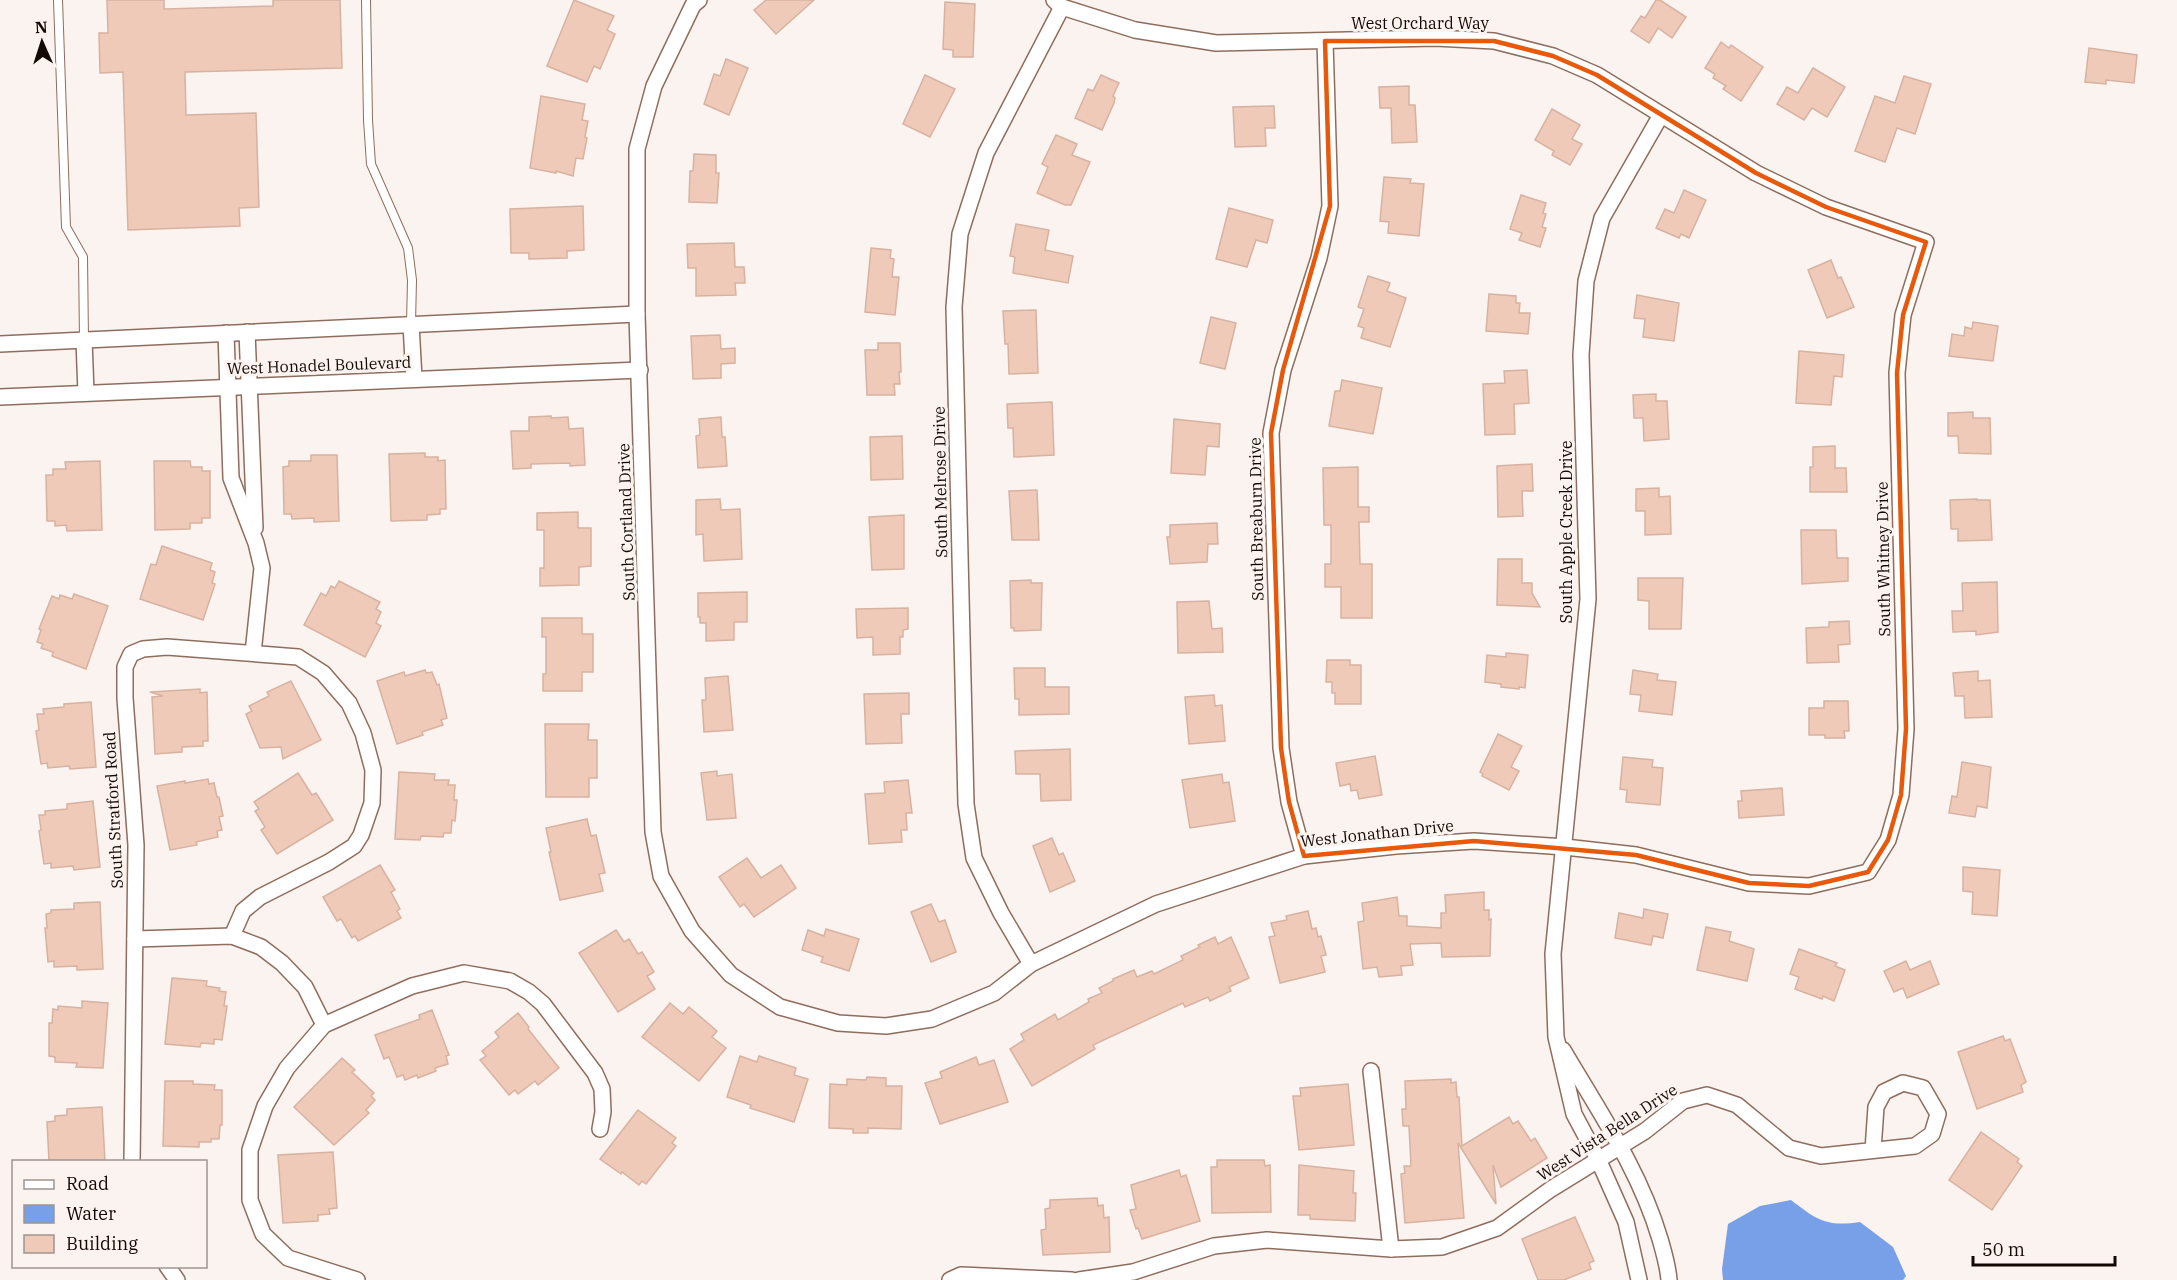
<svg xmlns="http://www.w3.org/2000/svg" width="2177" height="1280" viewBox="0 0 2177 1280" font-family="'IBM Plex Serif',serif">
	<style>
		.water { fill: #77a0e9 }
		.building { fill: #f0cab9; stroke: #d7b2a1; stroke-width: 1.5 }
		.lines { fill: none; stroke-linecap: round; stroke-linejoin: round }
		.service-casing { stroke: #8f6d5e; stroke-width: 10 }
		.minor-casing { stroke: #8f6d5e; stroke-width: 18 }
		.service { stroke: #fff; stroke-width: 8 }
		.minor { stroke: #fff; stroke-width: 15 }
		.marked { fill: none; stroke: #e8590c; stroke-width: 4.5; stroke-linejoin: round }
		.labels { text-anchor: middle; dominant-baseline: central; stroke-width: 6; stroke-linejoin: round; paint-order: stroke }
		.street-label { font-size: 16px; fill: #140804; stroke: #fbf3ef }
	</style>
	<rect width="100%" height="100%" fill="#fbf3ef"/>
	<path class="water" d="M1791,1200c26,20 35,27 69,22l33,25 13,29 -3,4h-180l-1,-11 6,-45 32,-18z"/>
	<g class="building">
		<path d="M107,0h57v9l109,-3v-6h67l2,68 -157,4 1,43 70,-2 3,94 -20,1 1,18 -112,4 -5,-158 -23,1 -1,-40h9z"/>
		<path d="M574,0l40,16 -7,14 8,4 -15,35 -6,-3 -7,16 -40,-16z"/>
		<path d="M766,0h48l-38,34 -22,-24z"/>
		<path d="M1656,0h4l26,17 -14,21 -14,-10 -9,15 -18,-12 10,-15 4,2z"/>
		<path d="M945,2l30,2 -2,53h-20v-7l-10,-1z"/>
		<path d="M1721,42l8,6 2,-3 32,22 -22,34 -18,-12 3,-3 -13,-8 2,-4 -10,-6z"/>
		<path d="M2089,48l48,7 -3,28 -28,-3v4l-21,-2z"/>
		<path d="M726,59l22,9 -19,47 -25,-11 10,-30 6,2z"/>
		<path d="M1813,68l32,19 -18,30 -15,-9 -8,12 -27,-16 10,-17 11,6z"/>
		<path d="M925,75l30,14 -25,48 -27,-13z"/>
		<path d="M1101,75l18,8 -6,13 2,2 -1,5 -12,27 -27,-12 13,-29 5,2z"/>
		<path d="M1904,76l27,8 -16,50 -18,-6 -12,34 -30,-11 20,-55 20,7z"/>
		<path d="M1409,86v19h6l2,37 -25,1 -1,-35h-11l-1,-21z"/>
		<path d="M541,96l44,8 -3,16 6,1 -3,16 2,1 -4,21 -7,-1 -3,18 -17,-5v2l-26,-5z"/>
		<path d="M1274,106l1,22h-10l1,18 -31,1 -2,-40z"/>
		<path d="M1552,109l28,16 -8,14 10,5 -12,21 -18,-10 2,-4 -19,-11z"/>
		<path d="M1056,135l21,9 -5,11 18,7 -19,43h-6l-28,-12 11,-26 -6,-3z"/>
		<path d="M694,154l22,1v18h3l-2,30 -28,-1 1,-31h3z"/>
		<path d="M1384,177l27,2 -1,4 14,1 -5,52 -31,-3 1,-11 -9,-1z"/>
		<path d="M1684,190l22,10 -17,38 -8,-4 -2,4 -23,-10 9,-19 9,4z"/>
		<path d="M1521,195l25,8 -3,10 3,1 -4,13 4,1 -6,19 -21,-7 3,-7 -12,-4z"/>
		<path d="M583,206l1,44 -17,1v7l-38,1v-6h-18l-1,-44z"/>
		<path d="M1229,208l44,12 -6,23 -11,-3 -9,27 -31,-8z"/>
		<path d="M1016,224l33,6 -4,20 28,6 -5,27 -55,-10 2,-16 -5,-1z"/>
		<path d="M734,243l1,24h9l1,16h-10l1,12 -40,1v-28h-8l-1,-24z"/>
		<path d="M871,248l20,2 -1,8 4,1 -2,18h7l-4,38 -30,-3z"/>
		<path d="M1831,260l7,18 3,-1 13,30 -27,11 -19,-48z"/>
		<path d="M1368,276l22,7 -3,8 19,7 -16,49 -29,-9 3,-10 -6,-2 6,-17 -6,-2z"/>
		<path d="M1489,294l27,2v7h4l-1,10h11l-2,21 -42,-3z"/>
		<path d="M1637,295l42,8 -5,38 -31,-4 2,-18 -11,-1z"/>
		<path d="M1036,310l2,63 -29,1 -1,-30h-3l-2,-33z"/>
		<path d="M1211,317l25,6 -11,46 -25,-6z"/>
		<path d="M1973,322l25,4 -5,35 -44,-5 3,-22 12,2 1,-9 7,2z"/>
		<path d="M720,335l1,14 14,-1v15l-14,1v14l-28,1 -2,-43z"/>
		<path d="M878,343h22l1,29h-2l1,12h-6l1,11h-28l-2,-45h13z"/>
		<path d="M1799,351l45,4 -2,22 -8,-1 -3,29 -35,-2z"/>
		<path d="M1527,370l2,33 -15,1 1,30 -30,1 -2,-51 22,-1 -1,-12z"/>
		<path d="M1342,380l40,8 -9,46 -44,-8 6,-35h5z"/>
		<path d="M1656,394v7h11l2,38 -25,2 -1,-23h-9l-1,-23z"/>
		<path d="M1052,402l2,53 -40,2 -1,-29h-5l-1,-24z"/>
		<path d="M1973,412v6h17l1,36 -32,-1 -1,-17h-10v-23z"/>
		<path d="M551,416v2l17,-1 1,12 14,-1 2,37 -15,1v-3l-39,1v4l-18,1 -2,-38h18v-14z"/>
		<path d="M721,417l1,20h3l2,29 -29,2 -2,-32 4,-1 -1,-16z"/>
		<path d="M1174,419l46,5 -1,23 -12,-1 -2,29 -34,-2z"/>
		<path d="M902,436l1,43 -32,1 -1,-43z"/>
		<path d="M1835,446v22h11l1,24h-37v-25h3v-20z"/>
		<path d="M425,453v4h13v4l7,-1 1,49h-6v5l-13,1v5l-36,1 -2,-67z"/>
		<path d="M311,455h26l2,66 -25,1v-4l-22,1 -1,-5h-7l-1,-47 6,-1v-5h22z"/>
		<path d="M100,461l2,69 -35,1 -1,-6 -11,1v-5h-8l-1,-46h7v-6h13l-1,-7z"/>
		<path d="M154,461h36l1,6h11v4h8v47h-8v5h-12v6l-35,1z"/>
		<path d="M1532,464l1,27h-11l1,25 -25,1 -1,-51z"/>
		<path d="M1358,467v40h11v15h-10l1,42h12v54h-31v-31h-16v-23h6v-39h-7l-1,-57z"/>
		<path d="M1659,488v9l11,-1 1,38 -26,1v-24h-9v-22z"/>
		<path d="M1037,490l2,50h-27l-3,-49z"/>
		<path d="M720,499l1,11 19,-1 2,50 -38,2 -1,-27 -7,1v-35z"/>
		<path d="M1977,499v1h13l2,40 -34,1v-12h-7l-1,-29z"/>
		<path d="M578,512v16h13v38l-12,1v18l-39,1v-18h4v-38h-7v-17z"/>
		<path d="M904,515v54l-32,1 -3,-53z"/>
		<path d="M1217,523l1,21h-10l-1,18 -37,2 -3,-27h3v-12z"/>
		<path d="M1801,530h35l1,28h11v23l-46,3z"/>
		<path d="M162,546l50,17 -2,7 5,2 -3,11 3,1 -12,36 -63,-21 11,-35 5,1z"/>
		<path d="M1498,559h24v24h10v10l8,14 -43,-2z"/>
		<path d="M1638,578h45l-2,51h-32v-28l-11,-1z"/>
		<path d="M1031,580v3h11l-1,47 -27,1v-3h-3l-1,-47z"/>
		<path d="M339,581l41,21 -4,7 5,3 -5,11 5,3 -16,31 -61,-32 17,-32 5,3 5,-10 4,2z"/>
		<path d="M1997,582l1,50 -22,3v-4l-23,1 -1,-21h11l-1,-28z"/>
		<path d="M747,592v30h-13v18l-28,1v-18h-6v-6h-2v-24z"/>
		<path d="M74,594l34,12 -22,63 -34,-13 1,-4 -12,-4 2,-4 -6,-2 4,-12 -2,-1 13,-33 7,3 1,-4 12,4z"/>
		<path d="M1209,601l3,28 10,-1 1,24 -45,1 -1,-51z"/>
		<path d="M908,608v21l-5,1v7h-3v17l-27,1v-18l-16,1 -1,-29z"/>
		<path d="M542,618h40v16h11v38h-11v19h-39v-17h3v-37h-4z"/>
		<path d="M1849,621l1,23 -12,1 1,17 -32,1 -1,-35 23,-1v-5z"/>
		<path d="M1506,653l22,2 -3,33 -6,-1v2l-18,-2v-3l-16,-2 2,-27 19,2z"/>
		<path d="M1327,660h23v5h11v39h-26v-11h-3v-11h-6z"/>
		<path d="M1014,668h31v19h24v27l-50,1v-16h-4z"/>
		<path d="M425,670l1,3 6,-1 5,13 2,-1 8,34 -6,2 2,5 -21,7 1,3 -26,9 -20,-63 27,-9 1,4z"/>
		<path d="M1633,670l25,4 -1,6 19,2 -4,33 -33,-4 2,-16 -11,-1z"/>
		<path d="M1978,671v10l12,-1 2,37 -27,1 -1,-22h-9l-2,-23z"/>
		<path d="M728,676l5,54 -29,2 -2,-32h4l-1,-22z"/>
		<path d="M291,681l30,59 -38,19 -2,-12 -21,1 -14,-34 6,-3 -3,-5 20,-10 -2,-4z"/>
		<path d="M200,689v4l7,-1 1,49h-5v5l-21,1v5l-27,2 -3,-57 11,-1 -13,-4z"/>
		<path d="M909,693v21h-8l1,29 -36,1 -2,-50z"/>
		<path d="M1214,695l1,11 7,-1 3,36 -36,3 -4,-47z"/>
		<path d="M1824,701h24l1,30h-5l1,7h-20v-3h-16v-27h15z"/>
		<path d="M91,702l5,65 -26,2 -1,-3 -21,2 -1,-5 -6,1 -5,-33 3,-1 -2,-16h7l-1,-5 21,-2v-3z"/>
		<path d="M545,724h44l-1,16h9v38h-8v19h-43z"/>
		<path d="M1498,734l24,12 -11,21 8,4 -10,19 -27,-14 1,-2 -3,-2z"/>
		<path d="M1070,749l1,51 -30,1 -1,-27h-24l-1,-23z"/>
		<path d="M1375,756l7,39 -23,4 -2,-9 -6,1 -1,-7 -10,2 -4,-23z"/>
		<path d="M1623,757l30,3 -1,7 11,1 -3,37 -34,-3 1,-12 -7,-1z"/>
		<path d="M1962,762l29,5 -4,41 -10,-2 -2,11 -26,-4 3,-17 5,1z"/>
		<path d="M717,771v5l15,-2 4,44 -29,2 -6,-47z"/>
		<path d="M399,772l36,2 -1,6h15l-1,5h7l-1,15h3l-2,21 -3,-1 -1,13h-7l-1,4 -22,-1 -1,4 -25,-1z"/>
		<path d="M298,773l14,22 4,-2 17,27 -56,34 -16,-24 4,-3 -10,-16 4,-2 -5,-7z"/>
		<path d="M1222,774l1,9 6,-1 6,39 -45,7 -8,-48z"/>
		<path d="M208,779l1,5 5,-1 3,14h2l4,19 -4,1 3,13 -5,1 1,6 -22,5 1,3 -27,5 -13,-64 28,-5v2z"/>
		<path d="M908,780l4,33h-6l1,17h-6l1,12 -33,2 -4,-50 20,-1 -1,-11z"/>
		<path d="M1782,788l2,27 -45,3 -1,-17h4l-1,-10z"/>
		<path d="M93,801l7,66 -26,3 -1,-4 -22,2v-5l-7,1 -5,-33 2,-1 -2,-15h6v-4l22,-2v-5z"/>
		<path d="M587,819l4,17 5,-1 9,38 -6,1 4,17 -43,9 -11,-48h2l-5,-24z"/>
		<path d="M1052,838l7,17 4,-2 12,28 -25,11 -17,-46z"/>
		<path d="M747,858l14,20 20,-13 15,23 -42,29 -10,-13 -4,3 -21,-30z"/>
		<path d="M380,865l15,25 -4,2 9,17 -3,2 4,7 -43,23 -3,-5 -3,2 -11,-19 -4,2 -14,-24z"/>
		<path d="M1963,867l37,3 -3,46 -25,-2 1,-22 -10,-1z"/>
		<path d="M1484,892v18h5v10l2,-1 -1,37 -48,1 -1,-14 -31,1 3,21 -12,1 1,9 -23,2 -2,-10 -14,2 -5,-47 6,-1 -2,-18 35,-6 2,19h8v10l34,2v-15h5l-1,-18z"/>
		<path d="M100,902l3,67 -26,1v-4l-23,1v-6l-6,1 -3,-34h2l-1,-14 5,-1v-3l23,-1v-6z"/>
		<path d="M931,904l8,18 6,-2 11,32 -25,10 -20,-50z"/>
		<path d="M1644,909l24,5 -5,24 -10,-2 -2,9 -36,-7 4,-25 24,5z"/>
		<path d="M1308,911l4,18 4,-1 2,9 3,-1 5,19 -5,1 4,16 -45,11 -11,-46 6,-1 -4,-13 16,-3 -1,-4z"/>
		<path d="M1706,927l25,5 -2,9 25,8 -7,32 -50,-11z"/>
		<path d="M826,929l33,10 -10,32 -28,-9 2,-5 -21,-7 6,-20 16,6z"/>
		<path d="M616,930l8,12 5,-3 9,15 4,-2 12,20 -7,4 8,13 -37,23 -39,-59z"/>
		<path d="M1215,937l3,7 13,-7 18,41 -20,9 2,4 -21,10 -2,-4 -23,10 -2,-4 -90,42 2,4 -63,37 -22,-37 14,-9 -3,-6 34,-20 3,6 31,-18 -1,-3 14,-6 -3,-5 14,-7v-2l21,-9 3,7 15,-6 2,3 29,-14 -2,-4 19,-9 -2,-2z"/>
		<path d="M1799,949l38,14 -2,3 10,4 -11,31 -11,-5 -1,3 -27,-10 4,-12 -9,-3z"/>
		<path d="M1906,961l4,9 20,-9 9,23 -32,14 -4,-10 -9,4 -10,-21z"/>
		<path d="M172,978l35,3 -1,5 14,2 -1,3 7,1 -2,14h3l-5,34 -8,-1v5l-13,-1 -1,4 -35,-3z"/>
		<path d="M82,1001l26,2 -5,65 -27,-1 1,-4 -22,-1v-5l-6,-1v-33h3l1,-14 5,1v-4l24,2z"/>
		<path d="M670,1003l13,11 6,-7 28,24 -5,6 14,11 -27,33 -57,-44z"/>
		<path d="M432,1010l17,45 -3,1 2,8 -13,4 1,3 -18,7 -1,-3 -12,5 -2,-5 -6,2 -8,-20 -5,2 -9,-24 45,-16 -1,-4z"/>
		<path d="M518,1013l11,14 -1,2 31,39 -21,17 -3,-4 -17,13 -3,-4 -6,5 -29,-35 6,-4 -4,-5 17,-14 -4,-5z"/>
		<path d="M2003,1036l2,5 5,-2 16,43 -5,3 2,7 -46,17 -19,-57z"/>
		<path d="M740,1056l17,6 2,-6 37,12 -2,7 14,4 -14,43 -44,-14 1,-3 -24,-8z"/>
		<path d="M976,1057l3,8 15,-5 14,42 -68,22 -15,-41 17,-5 -2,-6z"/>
		<path d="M342,1058l13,12 -3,2 22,21 -3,3 4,4 -9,10 3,3 -35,32 -40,-38z"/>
		<path d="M867,1077l19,1v8h16l-1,43 -33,-1v5h-15v-4l-24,-1 1,-44 17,1v-6l19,1z"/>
		<path d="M1451,1079v4l5,-1 1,15h2l3,49 47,-29 4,7 5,-3 13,20 4,-3 12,20 -46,29 -8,-22 3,39 -38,-61 6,75 -59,5 -4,-49 4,-1 -1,-7h7l-2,-40h-6l-1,-17h4l-1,-28z"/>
		<path d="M165,1081h28v3l22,1 -1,5h8v35h-2l-1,14h-8v3h-12v5l-36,-1z"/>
		<path d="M1348,1084l6,61 -55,5 -6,-54h8l-1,-8z"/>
		<path d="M102,1107l3,54h-56l-2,-39 8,-1v-5l12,-1v-6z"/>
		<path d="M638,1110l38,28 -4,5 4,3 -30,38 -4,-3 -3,4 -17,-13 -1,2 -21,-15z"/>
		<path d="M1981,1132l38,27 -2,3 5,4 -30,44 -43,-30z"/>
		<path d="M333,1152l4,56 -8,1 1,5 -12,1v6l-35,2 -5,-68z"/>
		<path d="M1217,1160h47l1,6 5,-1 1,47 -59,1 -1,-46h6z"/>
		<path d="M1299,1165l55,6 -1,22h3l-1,28 -45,-2v-4h-12z"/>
		<path d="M1179,1170l2,7 5,-2 14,46 -58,18 -4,-11 -2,1 -6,-19 6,-1 -5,-24z"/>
		<path d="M1097,1198l1,8 5,-1 1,13 5,-1 1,35 -67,3 -2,-25 5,-1 -1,-20 5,-1v-8z"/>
		<path d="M1575,1217l19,44 -5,2 2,6 -27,11h-26l-16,-41z"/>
	</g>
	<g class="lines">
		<g class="service-casing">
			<g id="service">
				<path d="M58,0l8,227 17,30 1,83"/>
				<path d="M366,0l2,120 3,44 37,84 4,32 -1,44"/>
			</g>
		</g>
		<g class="minor-casing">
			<g id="minor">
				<path d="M699,0l-6,5 -39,81 -17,63v165l16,518 8,44 31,55 39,44 49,32 58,16 48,3 46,-7 62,-26 37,-29 125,-60 148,-48 92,-10 78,-5 91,6 71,8 113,28 60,3 59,-14 20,-32 13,-45 5,-66 -9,-356 6,-58 23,-73 -100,-35 -70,-34 -159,-98 -44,-19 -59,-15 -59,-3 -219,5 -81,-13 -73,-23 -8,-7"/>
				<path d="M411,324l3,55"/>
				<path d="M247,332l8,196"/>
				<path d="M226,333l5,145 25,65 6,25 -9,85"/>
				<path d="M84,340l2,53"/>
				<path d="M0,344l637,-30"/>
				<path d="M0,397l640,-27"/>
				<path d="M1304,856l-15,-54 -8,-54 -10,-315 12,-63 36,-112 11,-52 -5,-165"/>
				<path d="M135,939l97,-3 29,11 21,16 23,24 19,38"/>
				<path d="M1031,964l-30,-51 -27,-55 -8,-54 -12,-497 6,-73 26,-81 76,-146"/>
				<path d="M1563,1050c36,61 77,121 97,189 4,14 8,27 9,41"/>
				<path d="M1371,1071l20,178"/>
				<path d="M132,1162l4,-317 -11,-147v-31l6,-13 12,-5 24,-2 131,10 25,16 26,30 14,30 10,37 -1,33 -11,32 -7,11 -25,16 -69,35 -17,14 -11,25"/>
				<path d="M167,1266l10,14"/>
				<path d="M357,1280l-69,-22 -25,-24 -13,-34v-50l15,-44 22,-38 37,-43 88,-39 52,-13 46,8 19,11 14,12 52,69 7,16 1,23 -3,17"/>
				<path d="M950,1280l11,-5 111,5"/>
				<path d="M1079,1280l54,-8 81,-26 53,-6 124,9 51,-2 55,-19 54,-39 94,-58 38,-30 24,-6 30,10 52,43 32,8 94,-10 17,-12 6,-20 -15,-26 -20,-5 -19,9 -8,15 -3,43"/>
				<path d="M1639,1280l-13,-58 -28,-63 -24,-45 -18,-77 -3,-83 35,-355 -7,-244 5,-74 16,-63 59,-103"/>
			</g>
		</g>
		<use href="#service" class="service"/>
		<use href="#minor" class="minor"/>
	</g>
	<path class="marked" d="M1325,41h169l59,15 44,19 159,98 70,34 100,35 -23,73 -6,58 9,356 -5,66 -13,45 -20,32 -59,14 -60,-3 -113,-28 -162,-14 -170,15 -15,-54 -8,-54 -10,-315 12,-63 47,-164z"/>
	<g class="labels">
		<g class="street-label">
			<text x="1420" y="23">West Orchard Way</text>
			<text transform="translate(319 365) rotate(-2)">West Honadel Boulevard</text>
			<text transform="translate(940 482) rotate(-91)">South Melrose Drive</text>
			<text transform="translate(1256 519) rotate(-91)">South Breaburn Drive</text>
			<text transform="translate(626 522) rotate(-92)">South Cortland Drive</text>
			<text transform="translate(1566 532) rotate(-90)">South Apple Creek Drive</text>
			<text transform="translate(1883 559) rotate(-91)">South Whitney Drive</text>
			<text transform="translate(113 810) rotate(-93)">South Stratford Road</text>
			<text transform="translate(1377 833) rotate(-6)">West Jonathan Drive</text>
			<text transform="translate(1607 1132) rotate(-33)">West Vista Bella Drive</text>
		</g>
	</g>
	<rect x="12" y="1160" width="195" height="108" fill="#fbf3ef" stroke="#9f9591" stroke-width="1.5"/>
	<rect x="24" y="1180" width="30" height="9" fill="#ffffff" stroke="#9f9591" stroke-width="1.5"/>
	<text x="66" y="1190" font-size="18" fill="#140804">Road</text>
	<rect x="24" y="1205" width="30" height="18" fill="#77a0e9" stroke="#9f9591" stroke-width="1.5"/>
	<text x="66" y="1220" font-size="18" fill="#140804">Water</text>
	<rect x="24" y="1235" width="30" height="18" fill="#f0cab9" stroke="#9f9591" stroke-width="1.5"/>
	<text x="66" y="1250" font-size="18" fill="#140804">Building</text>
	<g transform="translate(42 42) rotate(357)" stroke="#fbf3ef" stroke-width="4.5" paint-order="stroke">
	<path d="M0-4.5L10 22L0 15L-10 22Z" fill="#140804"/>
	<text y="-9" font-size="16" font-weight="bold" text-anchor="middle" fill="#140804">N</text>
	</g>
	<path d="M1973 1256v9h142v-9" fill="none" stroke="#140804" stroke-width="3"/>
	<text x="1982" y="1256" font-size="18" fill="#140804" stroke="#fbf3ef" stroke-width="4.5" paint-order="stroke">50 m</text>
</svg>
